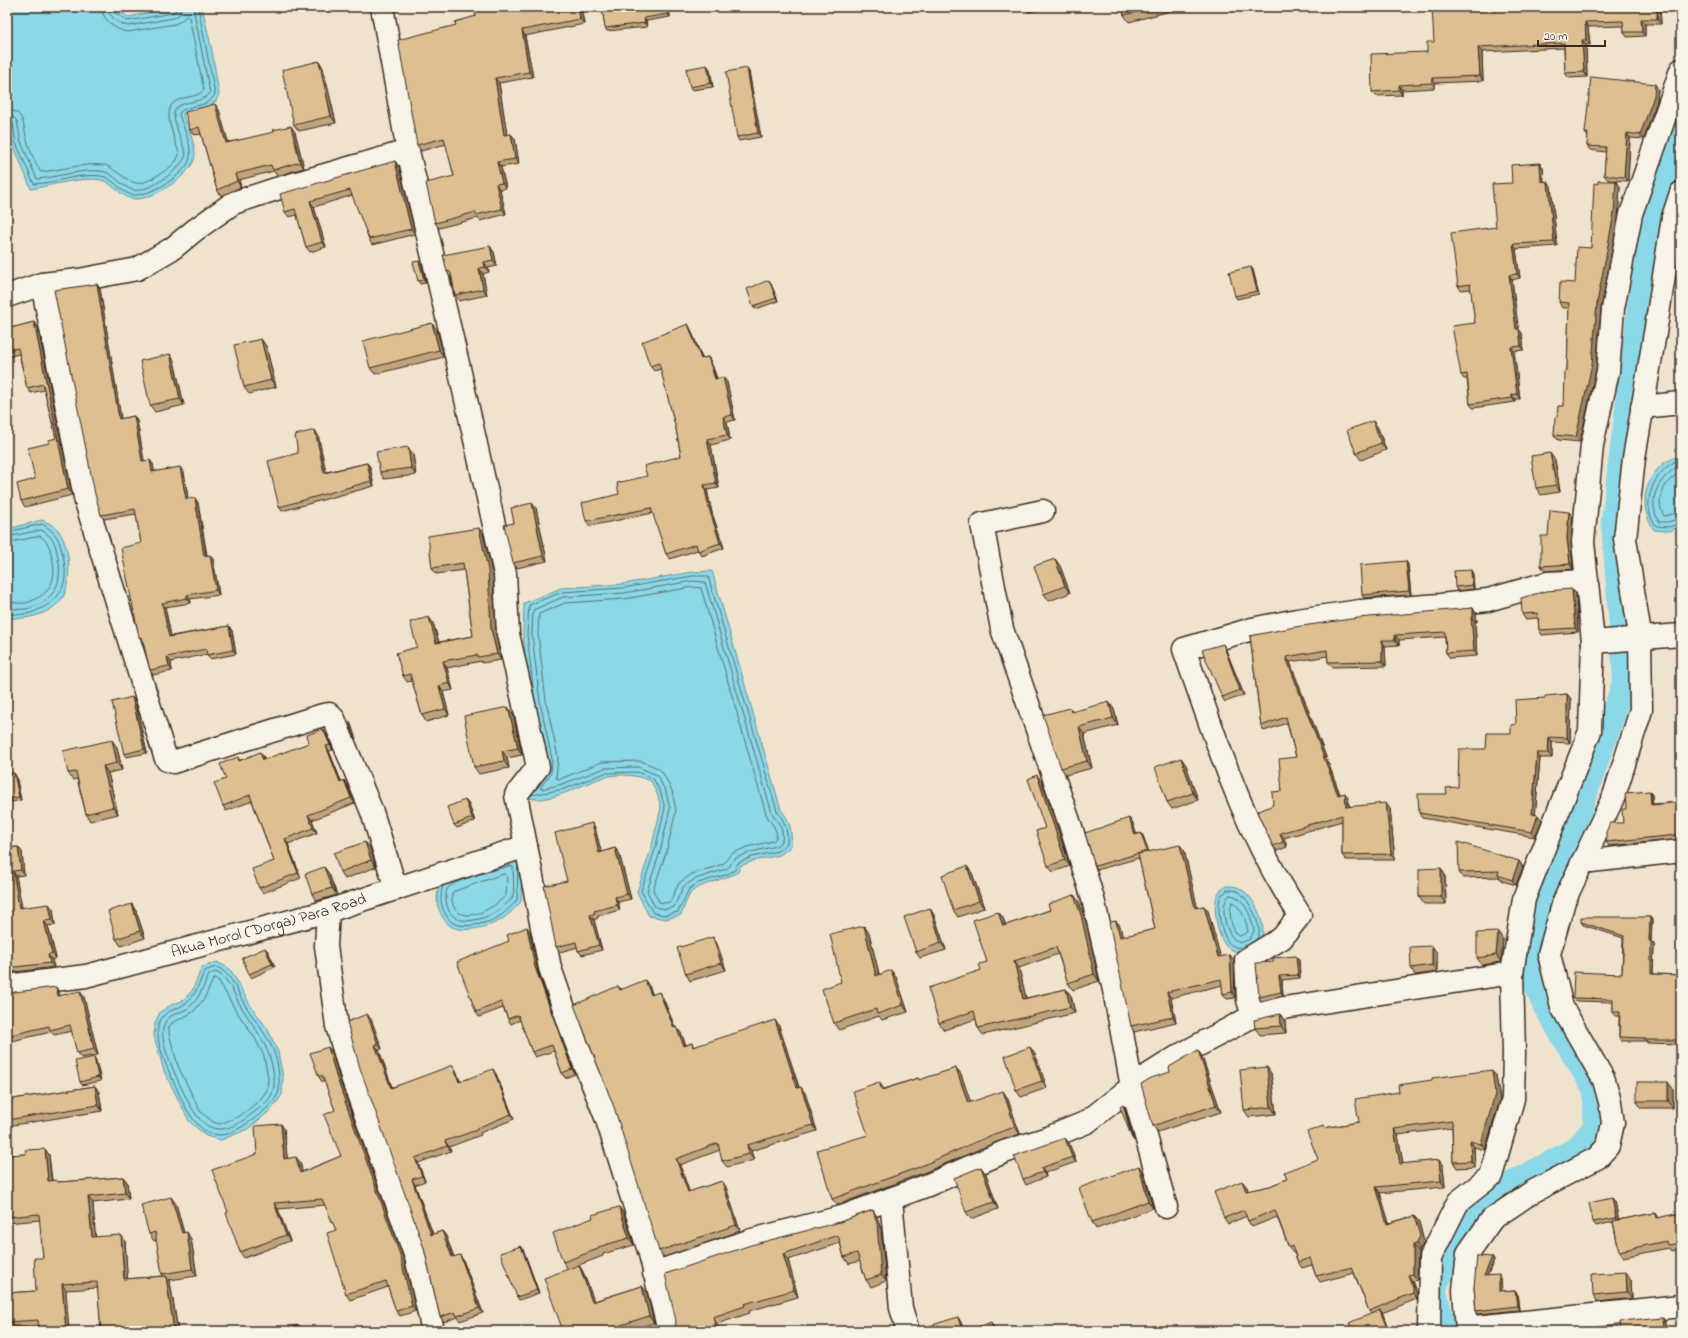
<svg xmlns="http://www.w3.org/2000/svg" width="1688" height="1338" viewBox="0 0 1688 1338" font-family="'Indie Flower',sans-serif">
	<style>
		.water { fill: #8ad8e8; stroke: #6a9297 }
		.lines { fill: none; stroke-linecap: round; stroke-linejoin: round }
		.shore { stroke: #5b706f; stroke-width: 1 }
		.canal { stroke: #8ad8e8; stroke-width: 24 }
		.street-casing { stroke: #3b2a1e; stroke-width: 25 }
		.street { stroke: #f7f3e8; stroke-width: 22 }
		.wall { fill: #bfa47d; stroke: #3b2a1e }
		.shaded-wall { fill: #9b8666; stroke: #3b2a1e }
		.building { fill: #debf91; stroke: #3b2a1e }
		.labels { text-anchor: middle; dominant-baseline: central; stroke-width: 3; stroke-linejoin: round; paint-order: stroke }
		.street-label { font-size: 16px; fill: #3b2a1e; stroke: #f7f3e8 }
	</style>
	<rect width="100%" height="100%" fill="#f0e3ce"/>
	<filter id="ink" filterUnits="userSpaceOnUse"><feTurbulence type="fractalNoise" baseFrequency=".025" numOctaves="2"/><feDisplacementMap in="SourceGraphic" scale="8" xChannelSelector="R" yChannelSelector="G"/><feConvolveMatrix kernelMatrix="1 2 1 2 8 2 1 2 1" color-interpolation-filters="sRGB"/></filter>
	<g filter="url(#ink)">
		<g class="water">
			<path d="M10,7h104l14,10 49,-10h25l10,44 7,43 -3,7 -12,8 -21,5c4,12 12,28 12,41 0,19 -48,50 -66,43 -10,-4 -18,-16 -28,-18 -16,-4 -53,6 -70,9l-18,-45 -6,-29v-106z"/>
			<path d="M1681,455v71l-11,5 -16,-1c-15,-23 -11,-49 10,-67 5,-3 12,-6 17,-8z"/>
			<path d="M42,520c5,2 12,5 16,10 12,16 14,46 6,65 -8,18 -40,27 -57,22v-88z"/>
			<path d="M712,571l69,239c10,11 11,22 10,36l-11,9 -27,6 -13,5 -2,6c-11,7 -43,13 -48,22 -4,6 -6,14 -9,21l-15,4 -17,-3 -12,-24 14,-43 10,-41 -3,-12 -7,-15c-14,-6 -31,-8 -46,-4 -26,7 -56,30 -83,19l9,-14v-79l-8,-68 1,-32 37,-15 62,-4 69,-12z"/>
			<path d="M520,853l2,11 -1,38c-7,7 -15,16 -24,20 -9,5 -34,11 -45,5 -4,-2 -7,-6 -10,-11 -7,-12 -6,-22 -1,-35z"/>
			<path d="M1226,886c5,0 11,0 15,3 14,9 25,34 21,49l-23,15c-4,-2 -8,-3 -11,-5 -11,-9 -17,-45 -9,-56 2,-2 5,-4 7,-6z"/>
			<path d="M217,962l13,7 19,34 19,27 10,22 5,25 -1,18 -11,15 -23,19 -27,11 -15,-4 -17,-15 -25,-50 -10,-35 1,-13 5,-11 13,-8 9,-3 10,-10 10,-24z"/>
		</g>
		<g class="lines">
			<g class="shore">
				<path d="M107,7c1,9 13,18 21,19l46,-8 6,-4 2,-7"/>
				<path d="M112,7l2,5 14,9 44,-8 4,-2 1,-4"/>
				<path d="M7,110c18,0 16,17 20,30 3,10 8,24 14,32 21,-2 41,-9 62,-7 5,0 9,4 14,7 21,16 23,14 46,0 6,-4 15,-10 16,-18 -3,-15 -22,-49 2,-55 8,-3 17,-2 23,-9l-15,-73 -3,-1 -5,5 -6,3 -48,8c-12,-2 -25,-13 -26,-25"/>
				<path d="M7,116l6,1 4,4 4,21 16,37c22,-2 43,-10 64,-8 13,1 20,16 32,19 15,3 50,-21 53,-36 -3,-10 -12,-30 -12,-40 0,-15 29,-9 36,-21l-17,-86"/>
				<path d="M7,121l6,2 3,20 18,41c22,-1 45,-11 67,-8 12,1 20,17 31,19 17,2 56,-21 58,-38 2,-11 -7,-31 -11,-42l1,-3c11,-9 28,-3 35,-18l-17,-87"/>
				<path d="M1681,459c-5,2 -10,4 -14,8 -17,14 -25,41 -11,59l13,1 12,-4"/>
				<path d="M1681,465c-22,11 -35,34 -22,57h9l13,-4"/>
				<path d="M1681,472c-16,8 -27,27 -17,44l17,-4"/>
				<path d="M7,532l35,-8c15,9 17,15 21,32 6,25 0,42 -23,53 -5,2 -10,5 -15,5 -6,1 -12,0 -18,-1"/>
				<path d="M7,537l34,-7c13,7 14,13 17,27 4,20 0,37 -18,47 -5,2 -10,5 -15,5 -6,1 -12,-1 -18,-1"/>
				<path d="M7,543l33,-7c8,5 10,12 12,21 4,17 2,33 -15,41 -4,2 -8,5 -12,5 -6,1 -12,-1 -18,-1"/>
				<path d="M693,581l12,1 67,231c6,11 12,13 10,28l-6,5 -25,6 -15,6 -4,3 -2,5 -4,3 -31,10 -12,8 -9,20 -8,2 -11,-2 -8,-16 13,-39 10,-43 -4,-17 -9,-17 -19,-8 -33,1 -43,16 -20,5 -2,-1 11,-15 1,-14 -12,-57 -8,-68 1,-24 30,-13 61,-4z"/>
				<path d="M693,587l8,1 65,226c4,9 12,14 10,24l-3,3 -26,6 -16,7 -8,10 -31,10 -13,9 -9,19 -5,1 -6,-1 -6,-12 13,-37 10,-42 -4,-20 -9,-18 -5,-5 -17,-7 -39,1 -42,17 -4,-1 2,-21 -12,-56 -8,-67 1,-20 26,-11 59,-4z"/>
				<path d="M531,795l33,-6 41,-16 32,-1 16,6 8,16 4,14 -10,42 -14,41 12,22 13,2 12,-3 11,-23 9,-6 30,-9 7,-4 3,-7 14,-6 26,-6 9,-8c1,-13 -2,-21 -10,-32l-69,-235h-16l-69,12 -61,4 -33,13 -2,30 7,60"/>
				<path d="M510,866l3,1c0,8 2,25 -1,31 -2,4 -7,6 -9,9 -16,13 -53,25 -57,-6 0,-5 -1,-10 3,-14 11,-9 46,-17 61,-21z"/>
				<path d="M504,874l3,2 -1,19c-10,12 -42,31 -52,12 -2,-4 -3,-11 -1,-15z"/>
				<path d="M443,886c-3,8 -3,19 2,27 2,4 5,9 10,11 11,4 30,0 40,-5 8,-4 16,-12 22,-19l1,-34"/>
				<path d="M1230,895c15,1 22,24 24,36l-4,8 -10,4c-15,-5 -22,-40 -10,-48z"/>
				<path d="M1232,902c9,3 15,21 16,30l-8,4c-9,-3 -12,-26 -8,-34z"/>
				<path d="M1247,945l-9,3c-2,-1 -6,-2 -8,-4 -9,-8 -15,-39 -8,-50 2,-1 4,-2 5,-4 3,0 7,0 10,1 10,4 23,31 22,41 0,4 -2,6 -4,9"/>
				<path d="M217,967c16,8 19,23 28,38 16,25 33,41 34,73 0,4 1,11 -1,15 -4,14 -43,42 -57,42 -4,0 -9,-1 -12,-2 -16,-7 -27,-32 -33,-46 -7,-15 -23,-48 -17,-64 6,-14 16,-12 26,-19 11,-8 14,-22 20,-33z"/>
				<path d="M216,972c14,6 18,24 26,36 14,22 26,36 31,62 1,6 2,15 0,21 -2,9 -13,17 -20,22 -40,33 -55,11 -73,-28 -6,-14 -22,-45 -16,-60 4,-12 16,-11 24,-17 11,-8 15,-21 21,-33z"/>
				<path d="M216,979l3,2 17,30 19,27 9,18 4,22 -1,12 -7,10 -20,16 -20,8 -7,-2 -13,-11 -22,-45 -9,-32v-7l3,-4 21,-11 11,-13 9,-19z"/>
			</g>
			<path class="canal" d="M1445,1331l-11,-43 50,-90 92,-49 19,-22v-37l-51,-85 -14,-34 3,-26 92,-265 -12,-159 38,-308 30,-84"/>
			<g class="street-casing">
				<g id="street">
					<path d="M382,7l26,144 51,217 46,206 3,60 30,133 -22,28 34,173 25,72 31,77 44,137 19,77"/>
					<path d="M42,284l44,218 79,254 2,4 6,2 150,-47 6,-1 5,5 38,93 24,77"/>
					<path d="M7,296l35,-12 37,-4 58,-11 36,-21 22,-18 38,-27 43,-14 132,-38"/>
					<path d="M1642,407l39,-4"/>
					<path d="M1043,511l-61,13 20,105 68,195 23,75 21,91 18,97 34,120"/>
					<path d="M1593,642l88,-7"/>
					<path d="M1582,862l99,-11"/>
					<path d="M328,911l-2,35 11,80 15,51 64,180 17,74"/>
					<path d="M1512,973l12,-74 66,-168 3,-89 -10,-100 9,-97 16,-74 5,-62 18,-95 50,-144"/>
					<path id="s1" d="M7,986l79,-10 242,-65 198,-65"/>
					<path d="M1253,1016l-5,-16 -2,-40 36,-22 18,-23c-55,-82 -83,-172 -116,-266l68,-20 45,-9 63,-9 80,-6 48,-5 59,-17 40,-2"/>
					<path d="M891,1199l10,109 7,23"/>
					<path d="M654,1273l98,-33 90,-23 86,-32 76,-33 44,-14 39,-16 52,-41 41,-26 73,-39 31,-8 228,-35 2,79 -1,47 -22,77 -33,26 -28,56 -1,73"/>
					<path d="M1467,1326l8,1 206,-21"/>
					<path d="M1467,1331l-3,-41 4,-37 24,-34 40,-27 65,-34 11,-12 5,-23 -3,-21 -6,-22 -42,-73 -13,-53 15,-53 50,-105 27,-86 -1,-75 -15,-96 9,-81 23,-137 16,-104 8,-24"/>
				</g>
			</g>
			<use href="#street" class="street"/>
		</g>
		<g class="wall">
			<path d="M581,7l3,17 -59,12 8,41 -34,6 8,52 4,-1 4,5 4,25 -18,3 5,21 -6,2 6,24 -26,7 -2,-3 -39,10 -4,-5 19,-47 -8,-32 -25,7 -4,-6 39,-120 20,-9z"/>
			<path d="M602,7h67l1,10 -24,4 1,6 -40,4 -2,-3z"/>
			<path d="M1025,7h25l-21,5z"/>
			<path d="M1122,7h64l-57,15 -5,-7z"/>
			<path d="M1660,7l1,17h-16v12l-18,1 -3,-5v-6l-36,1 2,18h-4l1,32 -18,1 -4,-5 -1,-25 -82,4 1,29 -48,2v5l-33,2v5l-26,1 -4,-4 55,-40 7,-10z"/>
			<path d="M319,61l4,7 13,55 -37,8 -5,-6z"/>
			<path d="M710,69l3,18 -21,3 -2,-3z"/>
			<path d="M749,72l12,65 -22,4 -2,-4z"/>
			<path d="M1658,89l-1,12 -13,38 -14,-1 -2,43 -20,-1 -4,-5 2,-23 -16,-2 -3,-4 1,-9 -3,-4z"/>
			<path d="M215,104l4,6 9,32 67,-10 9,36 -27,8 -3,-5 -35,9 2,7 -20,9 -4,-6 -16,-56 -7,1 -4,-5z"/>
			<path d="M395,161l4,6 16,67 -43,11 -3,-6 -16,-44 -39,12 12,40 -16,5 -4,-5 -9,-32 -8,2 -4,-5z"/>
			<path d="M1540,163l3,5 1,13 7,5 6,60 -41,3 4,29 -8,2 6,49 4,4 2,17 -10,1 6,48h-5v3l-42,6 -3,-4 -3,-25h-3l-3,-4 14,-52 -4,-34 -10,1 -3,-4 38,-59 16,-44z"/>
			<path d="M1616,181l4,6 -2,31 -17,90 -5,61 -16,73 -22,-2 -4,-5 3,-18 7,-11 3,-35 2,-63h-7l-3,-6 16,-19 16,-35 7,-64z"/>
			<path d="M494,252l3,14 -9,2 1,4 -6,2 4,21 -28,6 -4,-6 -4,-18h-1l-3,-5z"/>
			<path d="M419,261l3,4 4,18 -6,1 -2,-3z"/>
			<path d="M1251,267l2,3 6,24 -22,5 -2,-3z"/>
			<path d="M771,284l7,17 -22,8 -3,-3z"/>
			<path d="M100,289l21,130 13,-3 3,5 7,40 9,3 1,7 30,1 4,27 7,-1 3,5 9,52 6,4 6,36 -29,4 1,4 -26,4 6,29 58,-10 3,5 4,23 -26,5 -3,-5 -36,8 1,9 -19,4 -3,-5 -7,-28 -4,-5 2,-94 -5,-29 -32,5 -3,-4z"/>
			<path d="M34,322l4,6 34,167 -47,12 -4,-6 14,-22 14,-36 7,-5 -12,-48 -13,3 -4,-5 -8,-34 -12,3v-28z"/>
			<path d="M688,324l3,6 11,28 6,-1 3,5 6,16 10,4 8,38 -8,2 3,18 -19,5 8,43 -12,2 5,23 12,35 -22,8 -4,-6 -28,9 -4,-5 -13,-41 -63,13 -4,-5 33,-27 62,-38 -5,-27 -15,-60 -7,2 -4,-5z"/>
			<path d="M437,330l7,27 -69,17 -5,-6z"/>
			<path d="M261,339l5,7 10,41 -27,7 -5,-7z"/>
			<path d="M170,354l4,7 10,44 -29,7 -5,-7z"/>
			<path d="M1373,421l5,7 8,22 -25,10 -5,-7z"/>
			<path d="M318,435l8,37 41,-9 3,4 4,19 -92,25 -3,-4 19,-54z"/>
			<path d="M413,454l3,21 -32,4 -4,-7z"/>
			<path d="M1555,460l5,32 -19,3 -5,-7z"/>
			<path d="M536,508l11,53 -30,7 -4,-5 1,-40z"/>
			<path d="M1569,512l4,5 -2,26 2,26 -28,2 -4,-5 7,-30z"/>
			<path d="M483,534l10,42 3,59 5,25 -19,3 -1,-2 -34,7 6,22 -10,2 6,23 -23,7 -4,-7 -10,-34 -5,1 -4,-6 14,-29 16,-24 6,19 34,-6 -9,-66 -28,4 -4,-6z"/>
			<path d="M1055,559l5,7 10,27 -21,8 -5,-7z"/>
			<path d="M1406,561l2,4 3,30 -47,3 -2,-3z"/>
			<path d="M1473,574l1,15 -17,2 -2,-4z"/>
			<path d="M1572,589l4,5 2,38 -36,3 -3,-5 -1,-12 -13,1 -3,-5z"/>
			<path d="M1473,608l3,6 1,8h-2l2,34 -27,2 -4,-5 -1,-16 -46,3v5l-14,1 1,20 -54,1 -4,-5v-6l-38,6 50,132 8,4 2,9 40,2 5,51h-49l-4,-5v-34l-58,17 3,9 -10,4 -4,-5v-41l9,-14 14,-34 -9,-34 -23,8 -3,-5 -11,-90z"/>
			<path d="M1226,650l18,45 -19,7 -3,-5z"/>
			<path d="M1567,694l4,5 -1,44 -18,-1v16h-12l-5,56 7,6 -7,17 -113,-19 -3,-5 39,-26 28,-38 25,-16 5,-9 29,-26z"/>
			<path d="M132,697l3,4 12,52 -21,4 -2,-3z"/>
			<path d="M1070,708l3,4 41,-3 4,16 -34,9 8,34 -26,7 -5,-7z"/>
			<path d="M513,714l9,41 -15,3 2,10 -30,6 -5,-7z"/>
			<path d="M326,734l7,16 -4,1 12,30 6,4 8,18 -43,17 5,13 -29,11 13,34 -38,15 -4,-5 15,-27 -22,-60 -26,10 -3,-5 3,-27 12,-22 1,3 25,-3 1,3 44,-17z"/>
			<path d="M117,747l5,23 -14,3 10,41 -28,7 -4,-7 -9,-35 -4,1 -5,-7z"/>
			<path d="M1181,758l5,7 12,35 -26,9 -5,-7z"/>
			<path d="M14,773l2,3 5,24 -14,3v-29z"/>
			<path d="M1042,782l28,84 -17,6 -5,-6z"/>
			<path d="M1652,795l1,9 28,-2v37l-72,7 -3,-4 17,-19 3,-14z"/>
			<path d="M468,803l7,18 -18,7 -3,-3z"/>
			<path d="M1129,818l3,3 4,13 5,-1 2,3 6,16 35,-2 13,57 7,-1 4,5 12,46 14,3 1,38 -8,1 -4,-5 -1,-9 -51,13 5,24 -42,10 -3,-6 -15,-105 4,5 2,11 33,-8 -16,-71 -42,12 -2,-4z"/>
			<path d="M592,823l3,5 6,24 14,-4 4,5 12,46 -13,3 2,8 -22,6v2l-4,2 8,30 -20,5 -4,-4v-4l-18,5 -4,-5 11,-66z"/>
			<path d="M365,842l5,6 6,19 -31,12 -5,-7z"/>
			<path d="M18,847l4,5 2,23 -8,1 6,32 31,1 2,16 -7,1 8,32 -4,2 2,7 -47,6v-125z"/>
			<path d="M1519,861l4,6 -7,18 -14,-4 -3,-4 -36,1 -4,-6z"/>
			<path d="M324,867l5,7 8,21 -21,6 -4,-7z"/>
			<path d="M972,873l12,35 -26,9 -5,-7z"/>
			<path d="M1445,875l1,29h-22l-5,-7z"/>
			<path d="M1074,895l5,7 7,20 13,59 -26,9 -5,-7 -10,-29 -39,14 7,30 40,-9 5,7 4,17 -92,22 -5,-7 -2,-9 -32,11 -5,-7 48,-61 11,-50 5,6 3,7 44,-15z"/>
			<path d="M136,911l9,27 -24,8 -5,-7z"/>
			<path d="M934,915l12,35 -26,8 -4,-6z"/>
			<path d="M1650,917l2,3 -1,21 3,3 -1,30 28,1v69l-34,-1 -1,-2h-25l-2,-4v-21h-4l-2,-4v-10l-37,-1 -3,-3 49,-24 1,-36 -40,-13 -2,-3z"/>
			<path d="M864,926l5,7 10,41 17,3 12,35 -26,8 -3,-4 -40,14 -5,-7 7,-41z"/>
			<path d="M530,932l8,40 37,102 -10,4 -3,-5 -8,-22 -19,6 -3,-5 -12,-32 -9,4 -3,-5 -5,-11 -24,9 -3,-5z"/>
			<path d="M713,937l4,7 9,26 -36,11 -4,-7z"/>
			<path d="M1503,939l-2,23 -19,3 -5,-7z"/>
			<path d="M1432,946l5,7v19l-22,3 -4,-7z"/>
			<path d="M268,951l7,16 -24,11 -2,-4z"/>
			<path d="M1299,960l1,18 -18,2 1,16 -22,5 -2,-4 14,-35z"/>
			<path d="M618,986l3,3 28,-3 4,9 10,3 12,30 1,-1 5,6 5,12 6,-2 2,4 85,-21 20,61 6,6 12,38 -66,20 3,9 -27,7 -5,-6 -2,-11 -40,15 9,27 33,-11 4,6 14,44 -76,26 -5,-6z"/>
			<path d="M59,992l1,4 24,1 14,58 -17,3 -4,-5 -5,-22 -18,4 -3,-3 -43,10 -1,-2v-47z"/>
			<path d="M1280,1014l5,7 1,12 -26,2 -5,-7z"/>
			<path d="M371,1019l11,30 -3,1 13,37 64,-17 4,11 36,-7 18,45 -34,14 1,2 -32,12 2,4 -33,12 7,18 -10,4 18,49 9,-3 4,5 8,21 9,3 20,53 -23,8 -2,-4 -14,5 -4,-5 -16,-69 -77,-226z"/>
			<path d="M1198,1050l4,7 19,55 -27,9 -1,-1 -35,12 -5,-6 17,-54z"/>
			<path d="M332,1052l8,29 64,179 12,51 -16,5 -4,-5 -8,-24 -38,13 -4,-6 -10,-64 -11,-25 -47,4 12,32 -46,17 -4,-6 -12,-40 29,-58 24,-30 3,5 3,29 13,4 2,10 39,-16 -6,-46 -10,-29 -3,1 -3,-5z"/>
			<path d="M1035,1054l12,34 -26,9 -5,-7z"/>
			<path d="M94,1057l2,4 5,20 -19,4 -2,-3z"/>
			<path d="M956,1068l5,6 9,28 37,-5 13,37 -21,7 -76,32 -86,32 -5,-6 36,-64 16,-46 34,-11 2,2z"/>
			<path d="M1271,1073l5,41 -27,3 -5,-7z"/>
			<path d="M1496,1076l4,24 -15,50 -11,-3 1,20 -18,1 -4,-6 -1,-34 -54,7 5,29 36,-4 4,6 2,21 -65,6 9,30 25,-7 5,6 5,20 -4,8 -2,1 -1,29 -5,1 5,13v5l-35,14 7,18h-36l18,-17 -2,-3 -15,-38 -34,9 -4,-6 -4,-11 -10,3 -4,-6 -4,-9h-1l-4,-5 -12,-31 -25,10 -4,-6 -1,-5 -19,8 -4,-6 23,-31 1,4 22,-5 17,-7 31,-20 5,-33 1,2 35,-6z"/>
			<path d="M95,1086l4,6 3,19 -95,15v-26z"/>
			<path d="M1673,1089v19h-32l-4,-7z"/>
			<path d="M1069,1143l7,19 -31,11 1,4 -20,8 -3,-6z"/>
			<path d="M45,1149l4,6 3,25 6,2 16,-1 49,-4 4,5 2,17 -36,4 2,34 30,3 2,39 36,-3 -1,-2 -5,-34 -3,1 -5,-7 27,-30 8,29 7,6 6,37 -28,4 1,2 8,49h-77l-3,-43 -32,2 -28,36 -31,2v-35l29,-2 7,-33 -3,-38 -33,3v-68l19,-1z"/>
			<path d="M1139,1166l4,7 10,35 -57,21 -4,-7z"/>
			<path d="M986,1174l12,35 -27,10 -5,-7z"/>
			<path d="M1615,1201l3,19 37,-7 3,5 23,-5v36l-10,2 -2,-3 -46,9 -4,-6 -6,-29 -17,4 -3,-4z"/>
			<path d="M619,1207l5,7 10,31 -31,9v2l-24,9 4,7 11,29 48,-15 5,7 7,30 -26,8h-65l5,-62 -5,-7 30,-44z"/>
			<path d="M873,1210l4,7 4,13 5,51 -15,6 -5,-7 -6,-19 -11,3 -5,-7 -4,-14 -52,17 10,37 -49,14 1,2 -33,11 -52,-50 175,-52z"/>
			<path d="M521,1246l2,3 16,44 -20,7 -2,-3z"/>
			<path d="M1494,1260l-7,16 14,3 1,12 13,-1 2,3 2,17 -41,4 -2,-3 -2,-24z"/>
			<path d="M1631,1279l1,19 -34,4 -5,-7z"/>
		</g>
		<g class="shaded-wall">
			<path d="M578,7h3l3,17 -4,-5z"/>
			<path d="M667,7h2l1,10 -2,-3z"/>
			<path d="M1657,7h3l1,17 -4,-5z"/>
			<path d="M644,18l2,3 1,6 -2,-4z"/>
			<path d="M1641,19l4,5v12l-3,-4z"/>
			<path d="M1585,22l3,5 2,18 -4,-5z"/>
			<path d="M522,30l3,6 8,41 -4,-5z"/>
			<path d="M1582,40l4,5 1,32 -3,-5z"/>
			<path d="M1478,47l4,5 1,29 -3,-5z"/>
			<path d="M319,61l4,7 13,55 -5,-7z"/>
			<path d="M707,65l3,4 3,18 -2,-4z"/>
			<path d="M747,68l2,4 12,65 -3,-4z"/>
			<path d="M495,78l4,5 9,58 -4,-6z"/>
			<path d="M1432,78l3,5v5l-3,-5z"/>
			<path d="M1655,84l3,5 -1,12 -13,38 -4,-4z"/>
			<path d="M1399,85l3,5v5l-3,-5z"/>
			<path d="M215,104l4,6 11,39 -4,-6z"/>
			<path d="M291,126l4,6 9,36 -4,-6z"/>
			<path d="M1627,133l3,5 -2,43 -4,-4z"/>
			<path d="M511,134l4,5 4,25 -4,-5z"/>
			<path d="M395,161l4,6 16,67 -4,-5z"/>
			<path d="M497,162l4,5 5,21 -4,-5z"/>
			<path d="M1540,163l3,5 1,17 -3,-4z"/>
			<path d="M235,174l4,6 2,7 -4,-6z"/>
			<path d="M1616,181l4,6 -2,31 -17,90 -5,61 -16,73 -4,-5z"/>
			<path d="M1548,182l3,4 6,60 -3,-4z"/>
			<path d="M496,184l4,6 6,24 -4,-5z"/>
			<path d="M310,201l4,6 12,40 -4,-5z"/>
			<path d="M1513,244l3,5 4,29 -3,-4z"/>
			<path d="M490,246l4,6 3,14 -4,-6z"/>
			<path d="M419,261l3,4 4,18 -2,-3z"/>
			<path d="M484,262l4,6 1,4 -4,-5z"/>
			<path d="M1251,267l2,3 6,24 -2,-3z"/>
			<path d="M479,268l4,6 4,21 -4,-6z"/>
			<path d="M1509,275l3,5 7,53 -3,-4z"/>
			<path d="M769,280l2,4 7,17 -2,-3z"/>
			<path d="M97,284l3,5 22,135 -3,-5z"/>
			<path d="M34,322l4,6 34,167 -4,-6z"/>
			<path d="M432,323l5,7 7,27 -5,-7z"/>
			<path d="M688,324l3,6 13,34 -3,-5z"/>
			<path d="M1519,329l3,4 2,17 -3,-4z"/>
			<path d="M261,339l5,7 10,41 -5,-7z"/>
			<path d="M1511,347l3,4 6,48 -3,-5z"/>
			<path d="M170,354l4,7 10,44 -4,-6z"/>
			<path d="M708,357l3,5 7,22 -3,-5z"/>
			<path d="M723,377l4,5 8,38 -3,-5z"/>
			<path d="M1512,395l3,4v3l-3,-4z"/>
			<path d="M134,416l3,5 8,45 -3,-5z"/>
			<path d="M723,417l4,5 3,18 -3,-5z"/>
			<path d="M1373,421l5,7 8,22 -5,-7z"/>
			<path d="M315,430l3,5 9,42 -3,-4z"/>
			<path d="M707,439l4,6 8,43 -3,-5z"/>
			<path d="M408,447l5,7 3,21 -5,-7z"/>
			<path d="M1550,453l5,7 5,32 -4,-7z"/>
			<path d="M150,460l3,4 2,12 -3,-4z"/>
			<path d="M367,463l3,4 4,19 -3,-5z"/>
			<path d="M180,467l4,5 5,32 -3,-5z"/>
			<path d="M704,485l3,5 5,23 12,35 -4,-5 -11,-35z"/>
			<path d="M195,498l3,5 9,57 -3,-4z"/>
			<path d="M532,503l4,5 11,53 -4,-5z"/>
			<path d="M1569,512l4,5 -2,26 2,26 -3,-5 -3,-26z"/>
			<path d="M479,528l4,6 10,42 3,59 5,25 -4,-6 -6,-25z"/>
			<path d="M210,555l3,4 6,36 -3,-5z"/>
			<path d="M1055,559l5,7 10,27 -5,-7z"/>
			<path d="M1406,561l2,4 3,30 -2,-4z"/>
			<path d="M1471,570l2,4 1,15 -2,-4z"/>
			<path d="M1572,589l4,5 2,38 -3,-4z"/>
			<path d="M187,595l3,4 1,4 -4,-5z"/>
			<path d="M162,603l3,4 7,34 -3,-4z"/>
			<path d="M1473,608l3,6 1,8 -4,-5z"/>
			<path d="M429,617l4,6 8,26 -5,-6z"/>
			<path d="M1471,617l4,5 2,34 -3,-5z"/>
			<path d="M229,626l3,5 4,23 -3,-4z"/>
			<path d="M1395,635l4,5v5l-4,-5z"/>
			<path d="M1382,640l3,6 1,20 -4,-5z"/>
			<path d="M1223,644l3,6 18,45 -4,-5z"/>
			<path d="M167,657l4,5 1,9 -3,-5z"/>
			<path d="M1286,657l4,5 52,138 -4,-5z"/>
			<path d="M443,661l4,7 6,22 -4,-7z"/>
			<path d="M439,686l4,6 6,23 -4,-6z"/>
			<path d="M1567,694l4,5 -1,44 -3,-5z"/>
			<path d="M132,697l3,4 12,52 -3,-4z"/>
			<path d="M1109,702l5,7 4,16 -5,-7z"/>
			<path d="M508,707l5,7 9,41 -4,-7z"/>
			<path d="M349,721l2,3 5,15 -3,-4z"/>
			<path d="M1079,727l5,7 8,34 -5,-7z"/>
			<path d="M323,729l3,5 7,16 -3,-5z"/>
			<path d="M1549,737l3,5v16l-4,-5z"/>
			<path d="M112,740l5,7 5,23 -5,-7z"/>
			<path d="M326,746l3,5 14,35 -3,-4z"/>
			<path d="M502,751l5,7 2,10 -5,-7z"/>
			<path d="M260,752l4,5 3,8 -4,-5z"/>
			<path d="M1537,753l3,5 -5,61 -3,-5z"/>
			<path d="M1181,758l5,7 12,35 -5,-7z"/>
			<path d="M103,766l5,7 10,41 -5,-7z"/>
			<path d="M14,773l2,3 5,24 -2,-3z"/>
			<path d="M1037,775l5,7 28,84 -5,-6z"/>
			<path d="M344,780l3,5 8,18 -4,-5z"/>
			<path d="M1650,791l2,4 1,14 -2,-4z"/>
			<path d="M1345,793l3,5 2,15 -4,-6z"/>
			<path d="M465,800l3,3 7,18 -3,-3z"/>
			<path d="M1386,803l4,6 5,51 -4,-6z"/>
			<path d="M308,815l4,5 5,13 -4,-5z"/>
			<path d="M1538,815l4,5 -7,17 -3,-5z"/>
			<path d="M1129,818l3,3 6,17 -3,-3z"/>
			<path d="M592,823l3,5 8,30 -4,-5z"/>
			<path d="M1141,833l2,3 7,18 -3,-3z"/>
			<path d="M1280,833l4,5 3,9 -4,-5z"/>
			<path d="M285,839l3,5 13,34 -3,-5z"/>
			<path d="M365,842l5,6 6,19 -5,-7z"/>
			<path d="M1180,845l4,5 15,64 -4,-6z"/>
			<path d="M18,847l4,5 2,23 -3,-5z"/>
			<path d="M615,848l4,5 12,46 -4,-5z"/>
			<path d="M1519,861l4,6 -7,18 -4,-5z"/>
			<path d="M967,866l5,7 12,35 -5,-7z"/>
			<path d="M324,867l5,7 8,21 -5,-7z"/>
			<path d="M1441,868l4,7 1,29 -5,-7z"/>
			<path d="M13,871l3,5 7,37 -4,-5z"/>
			<path d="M1074,895l5,7 7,20 13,59 -5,-7z"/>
			<path d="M615,897l3,5 2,8 -3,-5z"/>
			<path d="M49,904l4,5 2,16 -3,-5z"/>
			<path d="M132,904l4,7 9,27 -5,-7z"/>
			<path d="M1204,906l4,5 14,51 -4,-5z"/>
			<path d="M930,908l4,7 12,35 -5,-7z"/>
			<path d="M998,912l5,6 5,15 -5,-7z"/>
			<path d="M590,915l4,5 8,30 -3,-5z"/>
			<path d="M1650,917l2,3 -1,21 3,3 -1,33 -2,-3 -2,-33z"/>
			<path d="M44,921l4,5 8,32 -4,-5z"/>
			<path d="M1116,921l4,5 4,17 -4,-6z"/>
			<path d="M864,926l5,7 12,49 -5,-6z"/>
			<path d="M527,927l3,5 8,40 37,102 -3,-5 -37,-102z"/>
			<path d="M1498,932l5,7 -2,23 -5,-7z"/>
			<path d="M713,937l4,7 9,26 -5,-7z"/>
			<path d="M1432,946l5,7v19l-5,-7z"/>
			<path d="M265,948l3,3 7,16 -3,-3z"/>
			<path d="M48,955l4,5 2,7 -4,-4z"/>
			<path d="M1230,955l4,5 1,38 -3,-6z"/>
			<path d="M1296,956l3,4 1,18 -2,-3z"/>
			<path d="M1014,961l5,7 9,38 -5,-7z"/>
			<path d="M891,970l5,7 12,35 -5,-7z"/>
			<path d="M1279,976l3,4 1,16 -2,-4z"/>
			<path d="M645,980l4,6 6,15 -4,-6z"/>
			<path d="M56,987l3,5 3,10 -4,-6z"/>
			<path d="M1066,989l5,7 4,17 -5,-6z"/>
			<path d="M80,991l4,6 14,58 -4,-6z"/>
			<path d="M659,992l4,6 15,36 -4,-6z"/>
			<path d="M1167,992l4,6 5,24 -3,-5z"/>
			<path d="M367,1014l4,5 11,30 -4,-5z"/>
			<path d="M1280,1014l5,7 1,12 -5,-7z"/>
			<path d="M775,1020l4,6 22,68 -4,-6z"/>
			<path d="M676,1027l5,6 7,19 -4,-6z"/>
			<path d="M375,1045l4,5 15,43 -3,-5z"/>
			<path d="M328,1047l4,5 8,29 64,179 12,51 -4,-5 -76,-230z"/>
			<path d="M1030,1047l5,7 12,34 -5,-7z"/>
			<path d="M1198,1050l4,7 19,55 -5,-7z"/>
			<path d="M94,1057l2,4 5,20 -3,-4z"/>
			<path d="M453,1065l3,5 6,17 -3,-5z"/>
			<path d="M1267,1067l4,6 5,41 -5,-7z"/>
			<path d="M956,1068l5,6 12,35 -5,-6z"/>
			<path d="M493,1069l3,5 18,45 -3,-5z"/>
			<path d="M1492,1070l4,6 4,24 -15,50 -4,-6z"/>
			<path d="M879,1082l5,7 3,8 -5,-7z"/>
			<path d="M1668,1082l5,7v19l-5,-7z"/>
			<path d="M95,1086l4,6 3,19 -4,-6z"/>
			<path d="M801,1087l4,6 12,38 -4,-6z"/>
			<path d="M1003,1091l4,6 13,37 -5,-7z"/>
			<path d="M1123,1105l2,3 9,33 -2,-3z"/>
			<path d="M281,1124l3,5 4,35 -4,-5z"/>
			<path d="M1394,1129l4,6 6,35 -4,-6z"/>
			<path d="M1065,1138l4,5 7,19 -4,-5z"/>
			<path d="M445,1141l4,6 2,4 -4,-5z"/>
			<path d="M1470,1141l4,6 1,20 -4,-6z"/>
			<path d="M747,1145l4,6 3,9 -5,-6z"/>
			<path d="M45,1149l4,6 3,31 -4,-5z"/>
			<path d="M296,1157l4,5 4,16 -4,-5z"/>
			<path d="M415,1158l3,5 7,18 -3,-5z"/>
			<path d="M676,1159l4,6 12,34 -4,-7z"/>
			<path d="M1439,1160l4,6 2,21 -4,-6z"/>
			<path d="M1139,1166l4,7 10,35 -5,-7z"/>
			<path d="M981,1167l5,7 12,35 -4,-7z"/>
			<path d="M1041,1168l4,5 1,4 -3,-5z"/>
			<path d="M123,1177l4,5 2,17 -4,-6z"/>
			<path d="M412,1179l3,6 20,55 -4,-5z"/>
			<path d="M722,1181l4,6 14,44 -4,-6z"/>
			<path d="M1242,1181l5,6 3,10 -4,-6z"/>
			<path d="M1376,1187l4,6 11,37 -4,-6z"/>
			<path d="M88,1197l5,6 3,40 -4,-6z"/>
			<path d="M171,1197l5,7 10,36 -4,-7z"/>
			<path d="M1612,1198l3,3 4,20 -3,-3z"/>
			<path d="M274,1203l4,6 12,32 -4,-6z"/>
			<path d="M619,1207l5,7 10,31 -5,-7z"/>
			<path d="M873,1210l4,7 4,13 5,51 -5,-6z"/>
			<path d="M1414,1216l5,6 5,20 -4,8 -4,-6z"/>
			<path d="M442,1231l4,5 10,27 -4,-6z"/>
			<path d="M187,1232l4,7 6,37 -5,-7z"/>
			<path d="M121,1235l4,5 3,45 -4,-6z"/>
			<path d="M1413,1245l5,6 -1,29 -4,-6z"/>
			<path d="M521,1246l2,3 16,44 -2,-3z"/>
			<path d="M783,1254l5,6 10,37 -4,-7z"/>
			<path d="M460,1255l3,5 20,53 -4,-5z"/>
			<path d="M1492,1257l2,3 -8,19 -2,-3z"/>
			<path d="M579,1265l4,7 14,37 -5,-7z"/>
			<path d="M1626,1272l5,7 1,19 -5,-6z"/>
			<path d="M1408,1275l4,6 5,13v5l-4,-6z"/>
			<path d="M1499,1275l2,4 1,16 -3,-4z"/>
			<path d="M166,1276l4,6 8,49h-4z"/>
			<path d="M62,1284l4,6 3,41h-3z"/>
			<path d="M642,1286l5,7 7,30 -5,-7z"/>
			<path d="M1515,1290l2,3 2,17 -2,-4z"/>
			<path d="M1380,1310l3,4 6,17h-1z"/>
			<path d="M713,1317l4,7 3,7h-3z"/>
			<path d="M958,1317l3,5 3,9h-2z"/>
			<path d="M1663,1317l2,3 1,11h-2z"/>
			<path d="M991,1322l3,6 2,3h-2z"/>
			<path d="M299,1325l3,6h-2z"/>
		</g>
		<g class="building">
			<path d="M474,7h104l2,12 -58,11 7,42 -34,6 9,57 7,-1 4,25 -18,3 5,21 -6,1 6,25 -26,6v-3l-41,11 -9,-40 28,-7 -10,-38 -27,7 -19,-105 58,-15 -1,-3 21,-6z"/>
			<path d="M602,7h65l1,7 -24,4 1,5 -40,5z"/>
			<path d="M1122,7h34l-32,8z"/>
			<path d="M1432,7h225v12h-16l1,13h-18l-1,-11 -38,1 1,18h-4l2,32 -19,1 -1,-30 -86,4 2,29 -48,2v5l-33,2v5l-27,2 -1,-38 56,-2v-10h7z"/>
			<path d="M319,61l12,55 -37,9 -12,-55z"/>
			<path d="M707,65l4,18 -21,4 -4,-18z"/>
			<path d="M747,68l11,65 -21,4 -11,-65z"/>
			<path d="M1591,77l64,7 -1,12 -14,39 -13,-2 -3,44 -20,-2 2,-28 -19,-1 1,-13h-3z"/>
			<path d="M215,104l11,39 48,-11 -1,-2 18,-4 9,36 -27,8 -2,-5 -36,9 2,7 -20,9 -18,-63 -9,3 -5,-18z"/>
			<path d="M395,161l16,68 -42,10 -19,-49 -40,11 12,41 -16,5 -11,-38 -10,3 -5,-18z"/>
			<path d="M1540,163l1,18 7,1 6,60 -41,2 4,30 -8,1 7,54h3l2,17 -10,1 6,47 -5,1v3l-42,6 -3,-30 -6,1 -9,-49 23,-3 -5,-39 -12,2 -7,-53 45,-6 -4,-43 20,-1 -1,-18z"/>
			<path d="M1598,181h18l-2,32 -17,90 -5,61 -16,73 -22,-2 1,-18h2l1,-11h6l1,-35h2l2,-68 -10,-1 1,-20 15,1 2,-36 14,1 3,-65 4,1z"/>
			<path d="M490,246l3,14 -9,2 1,5 -6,1 4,21 -28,6 -4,-22 -2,-2 -2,1 -4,-17z"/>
			<path d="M419,261l5,19 -6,1 -5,-19z"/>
			<path d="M1251,267l6,24 -22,5 -6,-24z"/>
			<path d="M769,280l7,18 -23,8 -6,-17z"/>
			<path d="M97,284l22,135 15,-3 8,45 8,-1 2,12 28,-5 6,32 9,-1 9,58 6,-1 6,35 -29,5v3l-25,5 7,34 60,-11 4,24 -26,5 -1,-6 -39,8 2,9 -19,4 -8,-32 -3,-1 -18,-89 20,-5 -6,-34 -34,6 -6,-21 -41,-204z"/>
			<path d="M34,322l34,167 -47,12 -4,-17 18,-5 -7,-31 21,-5v-3l7,-2 -13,-54 -16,4 -9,-40 -11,2v-21z"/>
			<path d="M432,323l7,27 -69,18 -7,-27z"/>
			<path d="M688,324l13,35 7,-2 7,22 8,-2 9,38 -9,2 4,18 -20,4 9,44 -12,2 5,23 11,35 -22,8 -2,-7 -30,10 -15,-46 -65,13 -4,-18 37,-9 -2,-11 30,-7 -3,-10 37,-10 -5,-27 -17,-66 -9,3 -8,-24z"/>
			<path d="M261,339l10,41 -27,7 -10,-42z"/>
			<path d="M170,354l10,45 -30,6 -10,-44z"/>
			<path d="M1373,421l8,22 -25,10 -9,-23z"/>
			<path d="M315,430l9,43 43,-10 4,18 -92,26 -11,-46 30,-8 -3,-18z"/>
			<path d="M408,447l3,21 -31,4 -4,-20z"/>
			<path d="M1550,453l6,32 -20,3 -5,-32z"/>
			<path d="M532,503l11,53 -30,7 -9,-38 10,-2 -3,-15z"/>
			<path d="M1550,510l19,2 -2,26 3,26 -29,2v-30h7z"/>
			<path d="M479,528l9,42 3,59 6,25 -19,3 -1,-2 -34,6 6,22 -10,3 6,23 -23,6 -12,-41 -7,2 -7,-23 21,-6 -7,-25 19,-5 7,26 37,-7 -10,-73 -31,5 -4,-32z"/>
			<path d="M1055,559l10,27 -21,8 -10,-28z"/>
			<path d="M1406,561l3,30 -47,4 -2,-30z"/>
			<path d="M1471,570l1,15 -17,2 -1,-16z"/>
			<path d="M1572,589l3,39 -36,2 -1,-17 -16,1 -1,-16 25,-7z"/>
			<path d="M1473,608v9h-2l3,34 -28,2 -1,-21 -50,3v5h-13v21l-54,1 -1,-12 -41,7 52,138 7,-2 1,14 40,-4 5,51 -49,1v-40l-62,18 3,9 -10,4 -16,-34 16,-7 -1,-13 10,-1 -3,-32 17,-2 -10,-40 -25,9 -11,-90 45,-9 63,-9z"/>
			<path d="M1223,644l17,46 -18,7 -20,-47z"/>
			<path d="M1567,694v44l-18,-1 -1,16h-11l-5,61 6,1 -6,17 -113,-19 -1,-19h29l-1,-6 12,-1 1,-38h27l1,-16h24v-8l5,-1 -1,-24 30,-2v-2z"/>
			<path d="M132,697l12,52 -20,5 -12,-52z"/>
			<path d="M1109,702l4,16 -34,9 8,34 -26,7 -18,-53 27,-7 1,4z"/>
			<path d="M508,707l10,41 -16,3 2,10 -30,6 -10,-51z"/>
			<path d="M347,721h2l4,14z"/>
			<path d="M323,729l7,16 -4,1 14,36 4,-2 7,18 -43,17 5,13 -28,11 13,34 -39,15 -7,-19 22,-8 -24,-66 -27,11 -9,-23 12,-4 -6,-15 18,-7 1,4 21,-9 3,8 46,-17 -2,-8z"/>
			<path d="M112,740l5,23 -14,3 10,41 -27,7 -10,-42 -8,1 -5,-22z"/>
			<path d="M1181,758l12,35 -26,9 -12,-35z"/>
			<path d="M14,773l5,24 -12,2v-25z"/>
			<path d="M1037,775l28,85 -17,6 -12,-35 9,-3 -17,-49z"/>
			<path d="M1650,791l1,14 30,-3v33h-4l-71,7v-10l4,-9h13l-1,-14h4l-1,-16z"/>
			<path d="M465,800l7,18 -18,7 -7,-18z"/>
			<path d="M1129,818l6,17 6,-2 6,18 -52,15 -10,-33z"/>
			<path d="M592,823l7,30 16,-5 12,46 -12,3 2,8 -23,6 1,2 -5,2 9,30 -21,6 -2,-9 -20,5 -12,-61 23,-5 -12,-48z"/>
			<path d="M365,842l6,18 -31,12 -6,-19z"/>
			<path d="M1458,842l61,19 -7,19 -14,-5 1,-4 -40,1z"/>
			<path d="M1180,845l15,63 9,-2 14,51 12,-2 2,37 -9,2 -2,-15 -54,13 6,25 -42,9 -22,-104 7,-1 4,16 35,-8 -17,-75z"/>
			<path d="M18,847l3,23 -8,1 6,37 30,-4 3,16 -8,1 8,32 -4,2 2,8 -43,5v-120z"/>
			<path d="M967,866l12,35 -26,9 -11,-35z"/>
			<path d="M324,867l8,21 -20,6 -7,-20z"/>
			<path d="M1441,868v29h-22v-28z"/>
			<path d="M1074,895l7,20 13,59 -26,9 -12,-36 -42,14 9,38 43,-10 4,18 -92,21 -4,-17 -35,12 -11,-35 53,-18 -2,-6 8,-2 -14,-42 25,-8 5,14 47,-16 -2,-6z"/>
			<path d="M132,904l8,27 -24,8 -8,-28z"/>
			<path d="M930,908l11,35 -25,9 -12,-35z"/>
			<path d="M1581,917h69l-1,24h2v33l30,1v65h-36v-2l-26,-1 1,-25h-7v-13l-40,-1 1,-26 48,2 2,-38 -43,-14z"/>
			<path d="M864,926l12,50 15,-6 12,35 -26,9 -1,-5 -42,14 -12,-34 19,-7 -11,-48z"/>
			<path d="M527,927l8,40 37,102 -10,4 -10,-28 -20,7 -14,-37 -10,4 -7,-17 -25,10 -19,-50 52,-21 -2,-6z"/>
			<path d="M1498,932l-2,23 -19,3v-25z"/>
			<path d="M713,937l8,26 -35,11 -9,-26z"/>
			<path d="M1432,946v19l-21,3 -1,-21z"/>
			<path d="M265,948l7,16 -23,10 -7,-16z"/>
			<path d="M1296,956l2,19 -19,1 2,16 -22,5 -3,-34 17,-1v-4z"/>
			<path d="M645,980l6,15 8,-3 15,36 2,-1 8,19 8,-3 1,4 82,-27 22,68 4,-1 12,38 -66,20 2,9 -27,7 -4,-18 -42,16 12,33 34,-11 14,44 -77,26 -45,-144 -40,-102 44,-19 2,4z"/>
			<path d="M56,987l2,9 22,-5 14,58 -17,4 -7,-28 -20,5 -1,-4 -42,10v-43z"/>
			<path d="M367,1014l11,30 -3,1 16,43 62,-23 6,17 34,-13 18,45 -34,14v2l-32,11 2,5 -32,12 7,18 -10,3 19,56 11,-4 10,26 8,-2 19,53 -22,8 -2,-4 -15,5 -16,-69 -64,-180 -13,-46z"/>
			<path d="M1280,1014l1,12 -26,2 -1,-8z"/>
			<path d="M328,1047l8,29 64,179 12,51 -16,5 -10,-30 -40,13 -19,-61 9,-3 -14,-31 -48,4 12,32 -46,17 -14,-39 2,-1 -16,-42 45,-16 -2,-28 26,-2 3,35 12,-2 4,16 41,-17 -17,-41 11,-5 -13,-35 -3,2 -9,-24z"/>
			<path d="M1030,1047l12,34 -26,9 -11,-34z"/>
			<path d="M1198,1050l18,55 -27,9v-1l-36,13 -12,-42 10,-6 19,-6 -1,-5z"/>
			<path d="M94,1057l4,20 -18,5 -5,-21z"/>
			<path d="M1267,1067l4,40 -27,3 -4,-40z"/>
			<path d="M956,1068l12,35 35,-12 12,36 -21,7 -75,33 -87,32 -15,-49 51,-15 -15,-44 26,-9 3,8 36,-12 1,2z"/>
			<path d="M1492,1070l3,24 -14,50 -11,-3 1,20 -18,1 -1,-41 -58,8 6,35 39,-4 2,21 -65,6 11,37 27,-8 6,20 -4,8 -3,1v29l-5,1 5,13v5l-44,18 -17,-44 -36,9 -6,-18 -12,4 -6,-16 -3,2 -14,-38 -27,11 -4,-11 -20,8 -10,-26 28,-11 4,10 24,-5 17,-7 -3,-7 34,-13 -11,-27 16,-6 1,2 35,-6 -4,-23 44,-7 -1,-7 34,-5v-2z"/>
			<rect x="1637" y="1082" width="31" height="19"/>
			<path d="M95,1086l3,19 -91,15v-20z"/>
			<path d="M1123,1105l9,33 -12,-31z"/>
			<path d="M1065,1138l7,19 -31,11 2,4 -20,7 -9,-23z"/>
			<path d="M45,1149l3,32 8,-1 1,2 17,-1 49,-4 2,16 -37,4 4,40 29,-2 3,44 42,-3 8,55h-73l-4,-49 -35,2 4,47h-27l-1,-11 -31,2v-29l29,-2 -2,-33h9l-4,-44 -32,3v-62l19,-1 -1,-4z"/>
			<path d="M1139,1166l9,35 -56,21 -13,-34z"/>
			<path d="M981,1167l13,35 -28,10 -12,-34z"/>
			<path d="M171,1197l11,36 5,-1 5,37 -30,5 -7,-42 -6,2 -8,-29z"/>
			<path d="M1612,1198l4,20 -23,4 -4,-19z"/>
			<path d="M619,1207l10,31 -31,9v2l-35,13 -10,-29 40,-15 -1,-3z"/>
			<path d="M873,1210l4,13 4,52 -15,5 -9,-27 -13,4 -6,-22 -55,19 11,36 -50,14 1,2 -32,11 4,14h-42l1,-10 -11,-47 86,-29 89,-23z"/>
			<path d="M1655,1213l1,5 25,-5v30l-14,2 -1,-4 -47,10 -6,-30z"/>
			<path d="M521,1246l16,44 -20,7 -17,-44z"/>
			<path d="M1477,1256l15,1 -8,19 15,-1v16l16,-1 2,16 -41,5 -2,-24z"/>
			<path d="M579,1265l13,37 50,-16 7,30 -47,15h-39l-19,-53z"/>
			<path d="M1626,1272l1,20 -34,3 -1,-21z"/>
			<path d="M1380,1310l8,21h-35l-4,-8z"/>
			<path d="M958,1317l4,14h-47l1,-1z"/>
			<path d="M1663,1317l1,14h-43l-1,-10z"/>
			<path d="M991,1322l3,9h-26z"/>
			<path d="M299,1325l1,6h-25z"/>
		</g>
	</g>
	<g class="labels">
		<g class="street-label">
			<text stroke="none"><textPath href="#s1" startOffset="269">Akua Morol (Dorga) Para Road</textPath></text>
		</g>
	</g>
	<rect width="1688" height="1338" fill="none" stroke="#f7f3e8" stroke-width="24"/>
	<rect x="12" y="12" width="1664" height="1314" fill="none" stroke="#3b2a1e" stroke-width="1.5" filter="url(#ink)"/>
	<path d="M1538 40v6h67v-6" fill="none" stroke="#3b2a1e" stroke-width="2"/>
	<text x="1544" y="40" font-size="12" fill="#3b2a1e" stroke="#f7f3e8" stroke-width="3" paint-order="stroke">20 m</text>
</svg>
